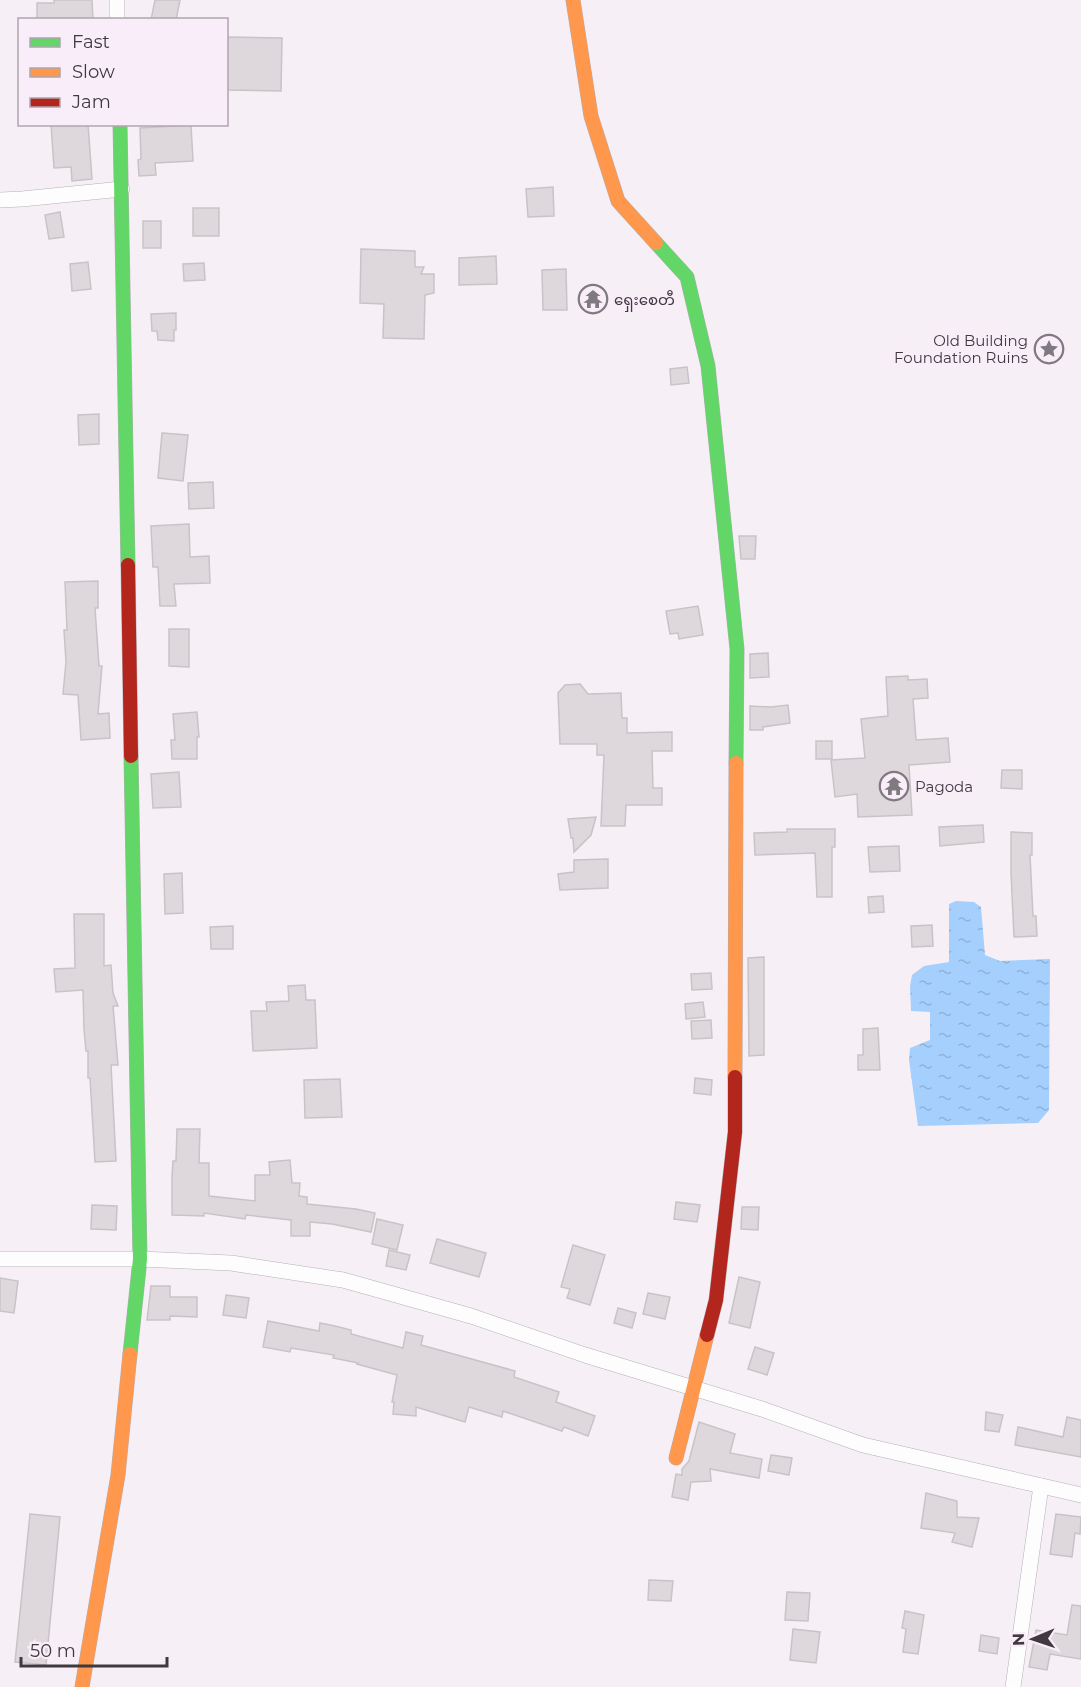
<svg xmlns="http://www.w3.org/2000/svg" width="1081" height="1687" viewBox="0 0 1081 1687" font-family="Montserrat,'Noto Sans Myanmar',sans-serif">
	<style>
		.water { fill: url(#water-ripples) }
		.building { fill: #ded8dd; stroke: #c8c3c7; stroke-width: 1.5 }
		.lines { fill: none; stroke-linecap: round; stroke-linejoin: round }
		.street-casing { stroke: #b5b0b5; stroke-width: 16 }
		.fast-casing { stroke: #b5b0b5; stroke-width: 15 }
		.slow-casing { stroke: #b5b0b5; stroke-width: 15 }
		.jam-casing { stroke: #b5b0b5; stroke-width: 15 }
		.street { stroke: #fefdfe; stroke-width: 15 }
		.fast { stroke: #63d668; stroke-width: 14 }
		.slow { stroke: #ff974d; stroke-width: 14 }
		.jam { stroke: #b3261e; stroke-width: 14 }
		.labels { text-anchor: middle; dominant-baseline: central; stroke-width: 4.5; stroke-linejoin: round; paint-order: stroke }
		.poi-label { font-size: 15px; fill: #3f3a3f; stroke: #f9edf9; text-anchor: start }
	</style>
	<defs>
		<pattern id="water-ripples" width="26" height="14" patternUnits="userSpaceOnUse" patternTransform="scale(1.5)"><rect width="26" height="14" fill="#a5cffc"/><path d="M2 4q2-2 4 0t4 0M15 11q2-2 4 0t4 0" fill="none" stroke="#8fb2d9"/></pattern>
	</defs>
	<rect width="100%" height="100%" fill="#f6f0f6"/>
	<path class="water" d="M956,901l18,1 7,5 4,48 15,6 50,-2 -1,151 -11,13 -120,3 -9,-66 1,-12 20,-8v-28l-19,-1 -1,-25 2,-11 12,-9 25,-4v-58z"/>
	<g class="building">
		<path d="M54,0h38l1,20h-56v-17h17z"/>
		<path d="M155,0h25l-4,20h-25z"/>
		<path d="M226,37l56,1 -1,53 -55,-1z"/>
		<path d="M51,124h37l4,55 -20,2 -1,-14 -17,1z"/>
		<path d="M191,125l2,36 -38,2 1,12 -17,1 -1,-16 3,-1 -1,-31z"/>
		<path d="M553,187l1,29 -26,1 -2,-28z"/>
		<rect x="193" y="208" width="26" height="28"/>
		<path d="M60,212l4,25 -15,2 -4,-24z"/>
		<rect x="143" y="221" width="18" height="27"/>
		<path d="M361,249l54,2v16h9l-3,7h13v19l-9,2 -1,44 -41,-1 1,-34 -24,-1z"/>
		<path d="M496,256l1,28 -38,1v-27z"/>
		<path d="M88,262l3,27 -19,2 -2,-27z"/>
		<path d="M204,263l1,17 -21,1 -1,-17z"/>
		<path d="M566,269l1,41h-24l-1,-40z"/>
		<path d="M176,313v17h-2v11l-16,-1 -1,-9h-5l-1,-17z"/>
		<path d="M687,367l2,16 -18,2 -1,-16z"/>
		<path d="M99,414v30l-20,1 -1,-30z"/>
		<path d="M162,433l26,2 -5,46 -25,-3z"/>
		<path d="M213,482l1,26 -25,1 -1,-26z"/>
		<path d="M189,524l1,33 19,-1 1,27 -36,1 2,22h-16l-2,-39h-5l-2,-41z"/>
		<path d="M739,536h17l-1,23h-14z"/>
		<path d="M98,581v27h-3l4,58h3l-4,48 11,-1 1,25 -29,2 -3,-45 -15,-1 3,-32 -2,-32h3l-2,-48z"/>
		<path d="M698,606l5,29 -24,4 -1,-6 -8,1 -4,-23z"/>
		<path d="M169,629h20v38l-20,-1z"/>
		<path d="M768,653l1,24 -19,1v-24z"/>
		<path d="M908,676v4l19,-1 1,19 -15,1 3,41 32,-2 2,24 -41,3 3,50 -54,2 -1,-23 -22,3 -4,-37 34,-2 -4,-39 27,-3 -2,-39z"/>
		<path d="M580,684l8,10 33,-1 1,25h5v15l45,-1v19h-20l1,37h9v17h-36l-1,21h-24l3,-71h-7v-11h-37l-2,-51 7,-8z"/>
		<path d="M788,705l2,18 -27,4v3h-13v-24l21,1z"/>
		<path d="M197,712l2,25h-2v22h-25l-1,-19h4l-2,-26z"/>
		<rect x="816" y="741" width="16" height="18"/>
		<path d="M1002,770h20v19l-21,-1z"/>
		<path d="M179,772l2,35 -28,1 -2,-34z"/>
		<path d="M596,817l-5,18 -17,17 -1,-14h-2l-3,-19z"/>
		<path d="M983,825l1,17 -44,4 -1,-19z"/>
		<path d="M787,829h48v18h-3v50h-15l-2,-44 -60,2 -1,-22 33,-1z"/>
		<path d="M1011,832l21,1v22h-2l3,61h3l1,20 -23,1 -3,-64z"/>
		<path d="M899,846l1,25 -30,1 -2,-25z"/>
		<path d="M608,859v29l-48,2 -2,-16 16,-2v-12z"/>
		<path d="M182,873l1,40 -18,1 -1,-40z"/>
		<path d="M883,896l1,16 -15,1 -1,-16z"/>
		<path d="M74,914h30v52l7,-1 2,28 5,13h-5l5,59h-7l5,96 -21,1 -5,-84h-2v-27h-2l-2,-22 -1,-39 -27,2 -2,-23 21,-1z"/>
		<path d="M932,925l1,21 -21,1 -1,-21z"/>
		<path d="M233,926v23h-22l-1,-22z"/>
		<path d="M764,957v98l-15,1 -1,-98z"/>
		<path d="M711,973l1,16 -20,1 -1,-16z"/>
		<path d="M305,985l1,15h9l2,48 -64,3 -2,-40h16l-1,-9 23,-1 -1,-15z"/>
		<path d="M703,1002l2,15 -19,2 -1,-15z"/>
		<path d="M711,1020l1,18 -20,1 -1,-18z"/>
		<path d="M878,1028l2,42h-22v-15h5v-26z"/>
		<path d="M695,1078l17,2 -1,15 -17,-2z"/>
		<path d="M340,1079l2,38 -37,1 -1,-38z"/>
		<path d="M177,1129h23l-1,34h10v33l46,5v-26h15l-1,-13 21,-2 2,23h8l-1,13 8,1v7l49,5 19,4 -4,19 -39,-8 -22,-2v14h-19v-16l-45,-5 -1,4 -41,-6v3l-32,-1v-38l1,-16h3z"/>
		<path d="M676,1202l24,3 -3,17 -23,-3z"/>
		<path d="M92,1205l25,1 -1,24 -25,-1z"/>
		<path d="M742,1207h17l-1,23 -17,-1z"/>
		<path d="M377,1219l26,6 -6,25 -25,-6z"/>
		<path d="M437,1239l49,14 -7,24 -49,-14z"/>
		<path d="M573,1245l32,10 -15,50 -23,-7 3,-9 -9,-2z"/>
		<path d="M389,1250l21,5 -4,15 -20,-4z"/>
		<path d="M739,1277l21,5 -10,46 -21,-5z"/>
		<path d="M0,1278l18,3 -4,32 -14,-2z"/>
		<path d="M151,1286h19v11h27v20l-27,-1v4h-23z"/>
		<path d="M648,1293l22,4 -5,22 -22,-5z"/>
		<path d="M226,1295l23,3 -3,20 -23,-3z"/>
		<path d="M618,1308l18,5 -4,15 -18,-5z"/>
		<path d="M268,1321l51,10 1,-8 15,3 16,4v4l52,14 3,-16 17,4 -2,9 94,26 -1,6 45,15 -3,10 39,14 -7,20 -24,-9 -2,4 -59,-20 -1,6 -33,-10 -4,15 -49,-15v9l-23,-2 1,-12h-2l5,-27 -40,-11 1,-1 -25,-5 1,-3 -43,-7 -1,4 -27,-5z"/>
		<path d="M755,1347l19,6 -7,22 -19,-6z"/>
		<path d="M986,1412l17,3 -4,17 -14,-2z"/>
		<path d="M1067,1417l14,3v37l-66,-12 3,-18 45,10z"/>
		<path d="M699,1422l36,12 -5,19 32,6 -3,19 -49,-9 1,12 -20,1 -3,18 -16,-3 4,-23 6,1v-6l7,-8z"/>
		<path d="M771,1455l21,3 -3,17 -21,-4z"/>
		<path d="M926,1493l31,8v16l22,1 -7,29 -20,-5 3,-9 -34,-5z"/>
		<path d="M30,1514l30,3 -14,148 -31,-3z"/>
		<path d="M1056,1514l25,3 -1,17 -5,-1 -3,24 -22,-3z"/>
		<path d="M649,1580l24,1 -2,20 -23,-1z"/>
		<path d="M787,1592l23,1 -2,28 -23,-1z"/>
		<path d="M1072,1605l9,1v53l-31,-5 -3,16 -18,-3 7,-37 31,5z"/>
		<path d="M905,1611l19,4 -6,39 -15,-2 3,-23 -4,-1z"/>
		<path d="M793,1629l27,3 -4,31 -26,-3z"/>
		<path d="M981,1635l18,3 -2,16 -18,-3z"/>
	</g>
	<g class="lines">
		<g class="street-casing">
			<g id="street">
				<path d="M117,0v20"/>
				<path d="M0,200l22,-1 100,-10"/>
				<path d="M0,1259h140l91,4 112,17 128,36 114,39 177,54 101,36 218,50"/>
				<path d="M1013,1687l28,-201"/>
			</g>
		</g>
		<g class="fast-casing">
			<g id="fast">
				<path d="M120,124l8,441"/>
				<path d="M656,243l31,34 21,89 29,283 -1,114"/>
				<path d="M130,1354l10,-95 -9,-503"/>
			</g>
		</g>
		<g class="slow-casing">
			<g id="slow">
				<path d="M573,0l18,116 27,85 38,42"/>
				<path d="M735,1077l1,-314"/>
				<path d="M676,1458l31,-123"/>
				<path d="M82,1687l36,-212 12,-121"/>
			</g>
		</g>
		<g class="jam-casing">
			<g id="jam">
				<path d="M128,565l3,191"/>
				<path d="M707,1335l9,-35 19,-168v-55"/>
			</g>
		</g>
		<use href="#street" class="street"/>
		<use href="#fast" class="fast"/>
		<use href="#slow" class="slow"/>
		<use href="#jam" class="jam"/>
	</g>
	<defs>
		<g id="temple-ring" transform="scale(1.5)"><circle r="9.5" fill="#f9edf9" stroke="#7f7a7f" stroke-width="1.5"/><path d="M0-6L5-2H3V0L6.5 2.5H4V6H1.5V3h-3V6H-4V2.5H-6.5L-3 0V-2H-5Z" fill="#7f7a7f"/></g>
		<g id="sight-ring" transform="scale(1.5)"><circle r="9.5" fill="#f9edf9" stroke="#7f7a7f" stroke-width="1.5"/><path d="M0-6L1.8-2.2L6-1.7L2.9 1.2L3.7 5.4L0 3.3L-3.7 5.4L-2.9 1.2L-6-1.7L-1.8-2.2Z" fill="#7f7a7f"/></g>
	</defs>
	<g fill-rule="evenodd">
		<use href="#temple-ring" x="593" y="299"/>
		<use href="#sight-ring" x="1049" y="349"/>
		<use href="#temple-ring" x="894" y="786"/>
	</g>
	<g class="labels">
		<g class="poi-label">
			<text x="614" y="299">ရှေးစေတီ</text>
			<text x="1028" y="340" text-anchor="end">Old Building<tspan x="1028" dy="17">Foundation Ruins</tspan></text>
			<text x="915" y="786">Pagoda</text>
		</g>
	</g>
	<rect x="18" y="18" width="210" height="108" fill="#f9edf9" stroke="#afa5af" stroke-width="1.5"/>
	<rect x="30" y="38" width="30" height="9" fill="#63d668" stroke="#afa5af" stroke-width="1.5"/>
	<text x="72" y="48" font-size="18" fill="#3f3a3f">Fast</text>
	<rect x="30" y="68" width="30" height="9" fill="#ff974d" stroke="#afa5af" stroke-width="1.5"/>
	<text x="72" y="78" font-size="18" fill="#3f3a3f">Slow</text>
	<rect x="30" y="98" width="30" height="9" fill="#b3261e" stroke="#afa5af" stroke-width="1.5"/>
	<text x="72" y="108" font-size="18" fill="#3f3a3f">Jam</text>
	<g transform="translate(1033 1639) rotate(268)" stroke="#f9edf9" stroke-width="4.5" paint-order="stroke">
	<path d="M0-4.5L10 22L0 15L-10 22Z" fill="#3f3a3f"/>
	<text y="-9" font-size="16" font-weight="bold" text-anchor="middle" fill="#3f3a3f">N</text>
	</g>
	<path d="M21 1657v9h146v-9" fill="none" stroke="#3f3a3f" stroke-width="3"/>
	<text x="30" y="1657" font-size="18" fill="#3f3a3f" stroke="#f9edf9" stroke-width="4.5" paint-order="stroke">50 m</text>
</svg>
